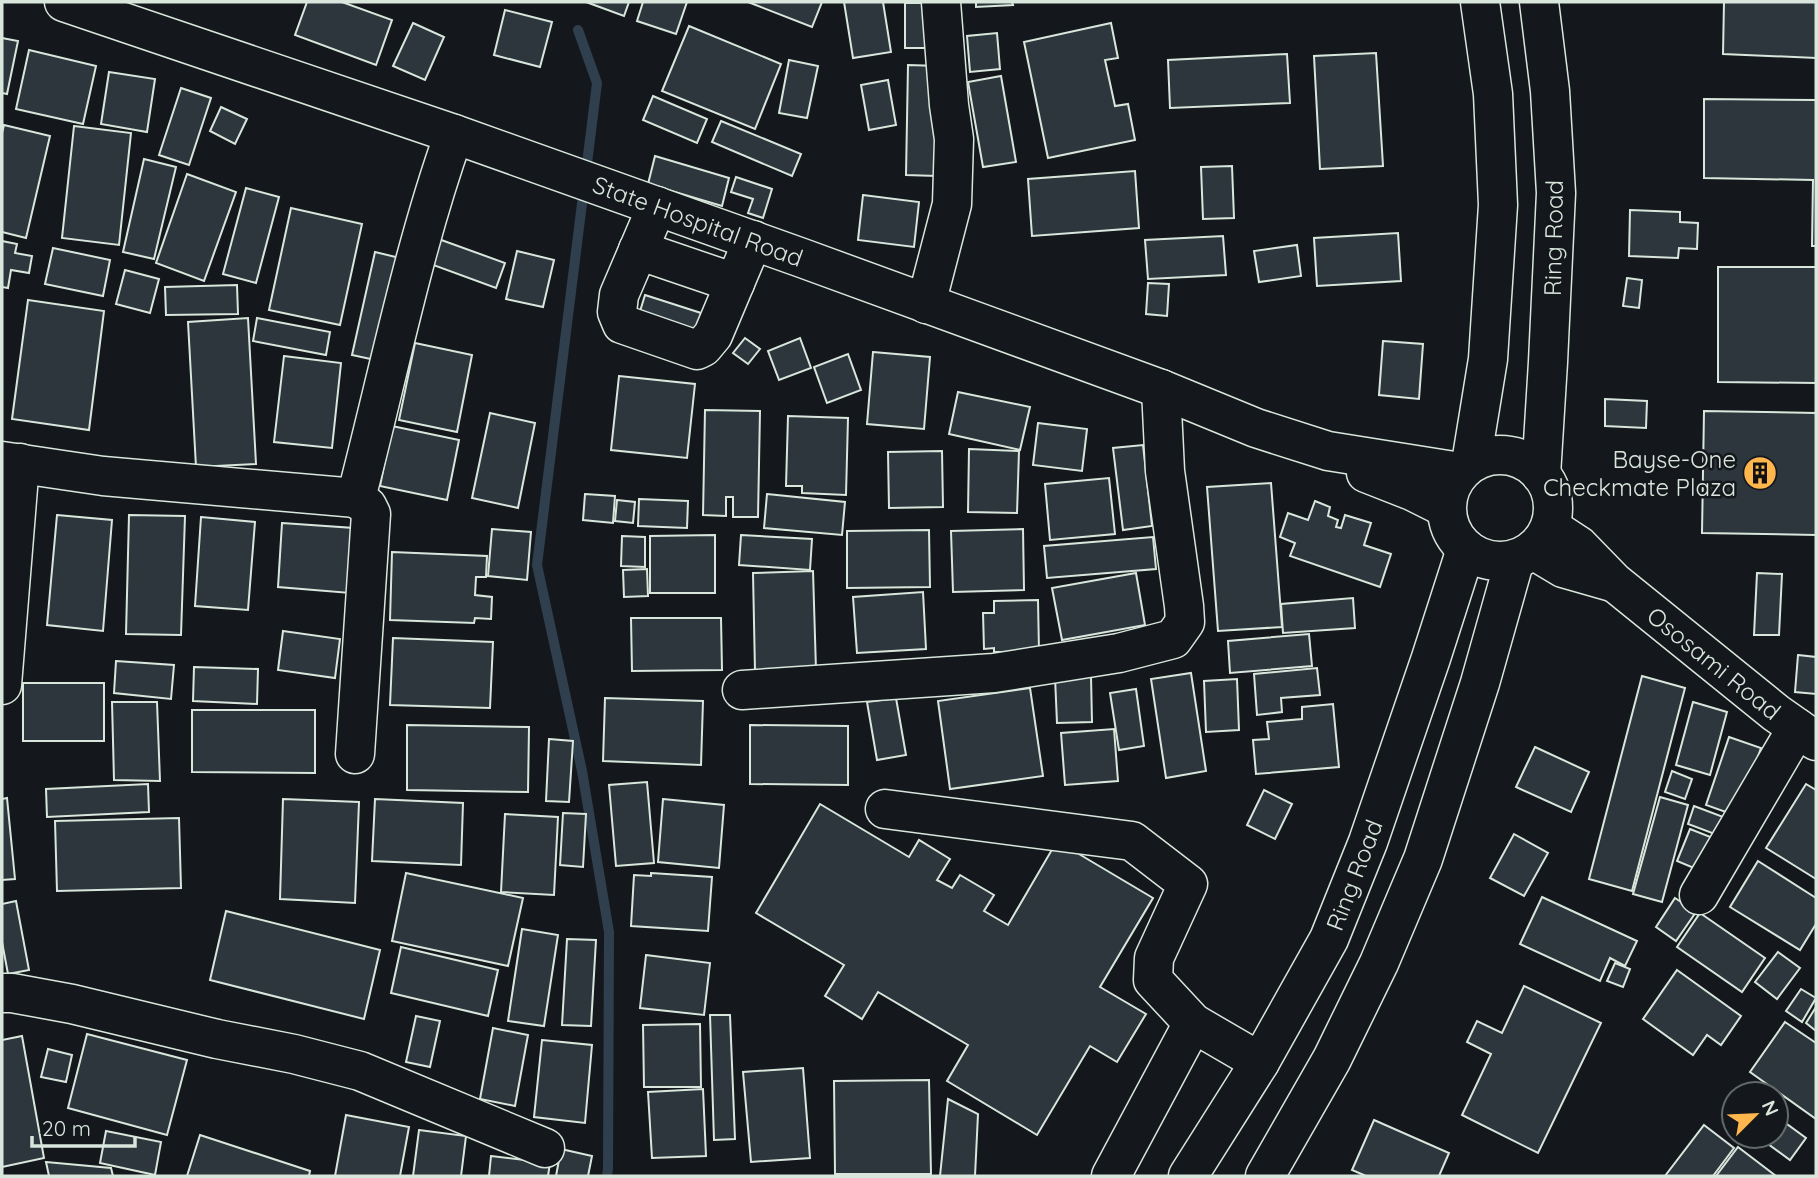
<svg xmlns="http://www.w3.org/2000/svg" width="1818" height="1178" viewBox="0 0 1818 1178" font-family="Quicksand,sans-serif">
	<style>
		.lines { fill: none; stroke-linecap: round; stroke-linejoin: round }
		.stream { stroke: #2f3f4d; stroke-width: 10 }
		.building { fill: #2c363c; stroke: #d8e6dc; stroke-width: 2 }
		.minor-casing { stroke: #d8e6dc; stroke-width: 41 }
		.major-casing { stroke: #d8e6dc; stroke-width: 41 }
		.minor { stroke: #14181c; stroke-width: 38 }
		.major { stroke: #14181c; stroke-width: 38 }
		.labels { text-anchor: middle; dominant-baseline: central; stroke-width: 5; stroke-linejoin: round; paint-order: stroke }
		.street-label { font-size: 24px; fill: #d8e6dc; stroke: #14181c }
		.poi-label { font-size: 24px; fill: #d8e6dc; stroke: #14181c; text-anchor: end }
	</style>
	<rect width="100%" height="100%" fill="#14181c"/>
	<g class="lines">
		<path class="stream" d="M578,30l19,53 -60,482 45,206 27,161 -1,236 -1,8"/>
	</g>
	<g class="building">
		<path d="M307,2h35l50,18 -16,45 -81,-30z"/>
		<path d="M586,2h43l-5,14z"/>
		<path d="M643,2h44l-11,32 -39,-13z"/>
		<path d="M748,2h74l-10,25z"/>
		<path d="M844,2h39l8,50 -38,6z"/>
		<path d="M976,2h36l1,3 -37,2z"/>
		<path d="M1724,2h92v56l-93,-4z"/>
		<rect x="905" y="3" width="27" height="45"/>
		<path d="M505,10l47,12 -12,45 -46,-12z"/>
		<path d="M413,23l31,14 -19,43 -32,-14z"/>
		<path d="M1111,23l7,35 -13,2 10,46 13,-2 7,36 -87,18 -24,-116z"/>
		<path d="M689,26l92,38 -26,65 -93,-38z"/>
		<path d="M997,33l3,36 -30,3 -3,-36z"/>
		<path d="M2,38l16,3 -11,53 -5,-1z"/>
		<path d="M29,50l67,16 -13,58 -67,-15z"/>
		<path d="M1376,53l7,113 -63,3 -6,-113z"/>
		<path d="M1287,54l3,49 -120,5 -2,-48z"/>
		<path d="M789,60l29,6 -11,52 -28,-5z"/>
		<path d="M908,65l31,1 -2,110 -31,-1z"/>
		<path d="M109,72l46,7 -8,53 -46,-8z"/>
		<path d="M1001,76l15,86 -33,5 -15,-85z"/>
		<path d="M888,80l8,45 -27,5 -8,-45z"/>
		<path d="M181,88l30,10 -22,67 -30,-10z"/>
		<path d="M653,96l54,23 -10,24 -54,-23z"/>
		<path d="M1704,99l112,1v146h-4l1,-66 -109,-2z"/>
		<path d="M221,107l26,12 -12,25 -25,-13z"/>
		<path d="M721,121l80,33 -9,22 -80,-34z"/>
		<path d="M4,125l46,11 -24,102 -24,-6v-99z"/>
		<path d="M74,126l57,7 -12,112 -57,-7z"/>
		<path d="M655,156l74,22 -7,28 -74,-22z"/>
		<path d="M144,159l32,8 -22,92 -31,-7z"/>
		<path d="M1232,166l2,52 -31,1 -2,-52z"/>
		<path d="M1135,171l4,57 -107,8 -4,-57z"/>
		<path d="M187,174l49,18 -32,89 -48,-18z"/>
		<path d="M736,177l36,12 -9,29 -15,-5 5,-14 -22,-7z"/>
		<path d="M246,188l33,9 -23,86 -33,-9z"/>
		<path d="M863,195l56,7 -5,45 -56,-7z"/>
		<path d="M291,208l71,16 -22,101 -71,-15z"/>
		<path d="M1630,210l50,2v10l18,1 -1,26 -18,-1 -1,10 -49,-2z"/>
		<path d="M1398,233l3,48 -84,5 -3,-48z"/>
		<path d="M1223,236l3,39 -78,4 -3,-39z"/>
		<path d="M433,237l72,26 -9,25 -71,-26z"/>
		<path d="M2,241l15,3 -2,9 17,3 -3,17 -18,-3 -3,18 -6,-1z"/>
		<path d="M1297,245l4,31 -42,6 -5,-31z"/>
		<path d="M53,248l57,12 -7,36 -58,-12z"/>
		<path d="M517,251l37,9 -11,47 -37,-8z"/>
		<path d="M375,252l29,7 -24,102 -28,-6z"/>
		<path d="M1718,267h98v116l-98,-1z"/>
		<path d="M125,270l34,9 -9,34 -34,-9z"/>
		<path d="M1627,278l15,2 -3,28 -16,-2z"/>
		<path d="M1148,283l21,1 -2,32 -21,-2z"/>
		<path d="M237,285l1,29 -72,1 -1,-28z"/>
		<path d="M645,295l56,18 -8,26 -56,-18z"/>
		<path d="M28,300l76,11 -15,119 -77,-11z"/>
		<path d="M248,318l8,146 -60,3 -8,-145z"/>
		<path d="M257,318l73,14 -4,23 -73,-14z"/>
		<path d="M745,338l15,11 -12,15 -15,-11z"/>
		<path d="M800,338l11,30 -32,12 -11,-29z"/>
		<path d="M1383,341l40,3 -4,55 -40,-4z"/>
		<path d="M415,343l57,12 -15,77 -58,-12z"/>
		<path d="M873,352l57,5 -6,72 -57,-5z"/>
		<path d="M848,354l13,36 -34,13 -13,-36z"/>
		<path d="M284,356l57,7 -9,85 -58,-6z"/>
		<path d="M619,376l76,8 -8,74 -76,-8z"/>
		<path d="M958,392l72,15 -10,43 -71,-16z"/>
		<path d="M1605,399l42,2 -1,27 -41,-2z"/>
		<path d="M705,410l55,1 -2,106h-25v-20h-7v19l-23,-1z"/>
		<path d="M1704,411l112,2v122l-114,-2z"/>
		<path d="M490,413l45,10 -17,85 -46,-10z"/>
		<path d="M788,416l60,2 -2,77 -44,-2v-7h-16z"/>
		<path d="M1038,423l49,6 -5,42 -49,-6z"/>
		<path d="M392,426l67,14 -12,60 -67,-14z"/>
		<path d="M1143,445l9,81 -29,4 -10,-82z"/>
		<path d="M969,449l50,2 -2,62 -49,-1z"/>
		<path d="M942,451l1,56 -54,1 -1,-56z"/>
		<path d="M1109,478l6,56 -65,6 -5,-56z"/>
		<path d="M1271,483l11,144 -64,4 -11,-144z"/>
		<path d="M585,494l30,2 -2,27 -30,-3z"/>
		<path d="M767,494l78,8 -3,33 -78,-7z"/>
		<path d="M639,499l49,2 -1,27 -49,-2z"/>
		<path d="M617,500l18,2 -2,21 -18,-2z"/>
		<path d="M1315,501l15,6 -2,9 10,4 -2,7 5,1 4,-13 26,8 -7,22 27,9 -11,33 -90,-31 5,-13 -15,-6 8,-24 20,7z"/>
		<path d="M57,515l55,5 -9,111 -56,-6z"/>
		<path d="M129,515l56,1 -4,119 -55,-1z"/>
		<path d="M201,517l54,5 -7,88 -53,-4z"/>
		<path d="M282,523l72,5 -4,65 -72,-6z"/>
		<path d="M492,529l39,3 -4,48 -39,-4z"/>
		<path d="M1023,529l1,61 -71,2 -2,-61z"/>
		<path d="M929,530l1,57 -83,1v-57z"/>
		<path d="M715,535v58h-65v-57z"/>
		<path d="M741,535l71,4 -2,31 -71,-5z"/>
		<path d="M622,536l23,1v30l-24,-1z"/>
		<path d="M1153,537l3,32 -109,9 -3,-32z"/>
		<path d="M392,552l95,4 -1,21h-10l-1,18 17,2 -1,22 -16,-1 -1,5 -84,-3z"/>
		<path d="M647,569l1,27 -24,1 -1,-27z"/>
		<path d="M813,571l3,99 -61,1 -2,-98z"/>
		<path d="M1136,573l9,52 -83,15 -10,-52z"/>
		<path d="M1757,573l25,1 -3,61h-25z"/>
		<path d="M923,592l3,57 -69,4 -4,-56z"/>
		<path d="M1353,598l2,30 -72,5 -2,-29z"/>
		<path d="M1038,600l1,52h-45v-4l-10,1 -1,-36h11v-12z"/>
		<path d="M631,618h90l1,52 -90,1z"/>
		<path d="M283,631l57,8 -5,39 -57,-8z"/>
		<path d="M1309,634l3,32 -82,7 -2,-32z"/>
		<path d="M393,638l100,4 -3,66 -100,-3z"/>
		<path d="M1798,655l18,2v37l-21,-2z"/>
		<path d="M116,661l58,4 -3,34 -57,-6z"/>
		<path d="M194,667l64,2 -1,35 -64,-3z"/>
		<path d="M1317,668l3,27 -39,3 1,14 -25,3 -3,-41z"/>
		<path d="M1191,673l15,98 -40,7 -15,-99z"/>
		<path d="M1091,676l1,46 -35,1 -2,-46z"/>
		<path d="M1642,676l43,12 -53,203 -43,-12z"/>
		<path d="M1237,679l2,51 -33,2 -2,-51z"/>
		<rect x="23" y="683" width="81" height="58"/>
		<path d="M1030,688l13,88 -93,13 -12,-88z"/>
		<path d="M1136,689l8,57 -25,4 -9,-57z"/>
		<path d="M605,698l98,3 -2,64 -98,-4z"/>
		<path d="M896,698l10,57 -29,5 -10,-58z"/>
		<path d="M112,702h45l3,79 -46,-1z"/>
		<path d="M1693,702l34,10 -17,63 -34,-10z"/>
		<path d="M1333,704l6,63 -83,7 -3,-34 16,-1 -2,-17 35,-3v-12z"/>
		<path d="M192,710h123v63l-123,-1z"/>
		<path d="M407,725l122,2 -1,65 -121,-2z"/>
		<path d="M750,725l98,1v59l-98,-1z"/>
		<path d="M1114,729l4,52 -53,4 -4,-52z"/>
		<path d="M1729,737l32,11 -24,68 -31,-11z"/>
		<path d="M549,739l24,2 -4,61 -23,-1z"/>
		<path d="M1535,747l54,25 -18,40 -55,-25z"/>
		<path d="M1672,771l20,8 -7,20 -20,-7z"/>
		<path d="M647,782l7,81 -38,3 -7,-81z"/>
		<path d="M148,784l1,28 -102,5 -1,-28z"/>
		<path d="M1806,784l10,6v89l-50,-31z"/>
		<path d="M1264,790l28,14 -17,35 -28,-14z"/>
		<path d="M1660,797l28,8 -26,97 -29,-8z"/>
		<path d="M7,798l8,81 -13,1v-81z"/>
		<path d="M283,799l76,3 -4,101 -75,-4z"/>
		<path d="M375,799l88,4 -2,62 -89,-4z"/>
		<path d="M663,799l61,6 -5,63 -61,-6z"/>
		<path d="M820,804l89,53 10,-17 31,19 -13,21 15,8 8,-13 34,20 -10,16 24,14 49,-84 96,57 -53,89 46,27 -29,48 -27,-16 -53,89 -90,-54 21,-36 -90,-53 -16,27 -37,-23 19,-31 -88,-52z"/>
		<path d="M1694,806l32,12 -6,18 -32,-12z"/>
		<path d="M563,813l23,1 -3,53 -23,-2z"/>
		<path d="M505,814l53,3 -4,78 -53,-3z"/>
		<path d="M179,818l2,70 -124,3 -2,-70z"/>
		<path d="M1690,829l23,9 -12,33 -24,-10z"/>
		<path d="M1514,834l34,19 -24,43 -34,-18z"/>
		<path d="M1758,861l58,37v26l-16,26 -70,-43z"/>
		<path d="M406,873l117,25 -15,68 -116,-25z"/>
		<path d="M651,873l61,4 -4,54 -77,-5 3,-51 17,1z"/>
		<path d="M1542,897l95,44 -12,25 -15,-8 -10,23 -80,-37z"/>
		<path d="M1675,898l21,14 -20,29 -20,-14z"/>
		<path d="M16,901l13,69 -21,4 -6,-32v-38z"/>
		<path d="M226,911l154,39 -16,69 -154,-39z"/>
		<path d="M1700,913l65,45 -23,34 -65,-45z"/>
		<path d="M522,929l36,6 -14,91 -36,-5z"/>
		<path d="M567,939l29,1 -5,86 -29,-1z"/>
		<path d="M401,947l97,23 -10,46 -97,-23z"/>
		<path d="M1778,952l22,16 -23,31 -22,-17z"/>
		<path d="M646,955l64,8 -6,52 -64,-7z"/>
		<path d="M1615,963l15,6 -7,18 -16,-6z"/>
		<path d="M1677,970l64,46 -20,29 -14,-10 -14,20 -50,-36z"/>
		<path d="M1524,986l77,37 -63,130 -76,-38 29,-61 -24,-12 10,-21 25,12z"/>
		<path d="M1801,989l15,9 -14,24 -16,-11z"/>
		<path d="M1816,1007v24l-10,-8z"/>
		<path d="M710,1015h20l5,124 -21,1z"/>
		<path d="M416,1016l24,5 -10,46 -24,-5z"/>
		<path d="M1785,1022l31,21v76l-66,-47z"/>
		<path d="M700,1024l1,63h-57l-1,-62z"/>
		<path d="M493,1028l35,7 -13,71 -35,-7z"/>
		<path d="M87,1034l100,26 -20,75 -99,-27z"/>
		<path d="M22,1036l22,122 -42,9v-127z"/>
		<path d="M542,1040l50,5 -7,78 -51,-6z"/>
		<path d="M48,1049l24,6 -6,27 -25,-5z"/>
		<path d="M803,1068l7,90 -59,4 -8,-90z"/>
		<path d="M929,1080l2,94h-96l-1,-93z"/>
		<path d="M703,1089l3,67 -54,2 -4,-66z"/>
		<path d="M948,1099l30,15 -3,62h-35z"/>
		<path d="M346,1115l63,12 -9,49h-65z"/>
		<path d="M1776,1116l30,22 -16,22 -33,-24h19z"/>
		<path d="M1374,1120l75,33 -10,23h-73l-14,-6z"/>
		<path d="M1704,1125l30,23 -21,28h-48z"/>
		<path d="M419,1130l47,6 -5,40h-48z"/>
		<path d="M106,1131l55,11 -6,33 -55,-12z"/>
		<path d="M200,1135l110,36 -1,5h-122z"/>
		<path d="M1738,1147l38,29h-60z"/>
		<path d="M561,1149l31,7 -4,20h-32z"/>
		<path d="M491,1156l59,7 -2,13h-59z"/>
		<path d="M46,1162l65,6 2,8h-64z"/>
	</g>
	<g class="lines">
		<g class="minor-casing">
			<g id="minor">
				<path d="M64,2l390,132 348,124 359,131 95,39 72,23 132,21"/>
				<path d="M657,206l-38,89 -2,17 5,12 75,26 6,-3 10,-12 40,-95"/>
				<path d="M638,250l97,33"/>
				<path d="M926,304l26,-100 2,-65 -5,-34 -8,-103"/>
				<path d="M2,461l101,15 253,22"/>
				<path d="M1366,473l46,18 34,17"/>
				<path d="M1550,527l29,19 35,36 162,131 40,28"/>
				<path d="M1533,550l30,18 49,14"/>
				<path d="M2,685l18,-222"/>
				<path d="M742,690l252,-17 125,-20 54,-14 12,-17 -1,-16 -19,-135 -4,-82"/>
				<path d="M355,754l16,-240 -4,-8 -11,-8c32,-122 56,-246 98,-364"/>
				<path d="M885,809l247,32 56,43 -34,74 -1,22 40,43 67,39"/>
				<path d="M1699,895l98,-167"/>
				<path d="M2,993h10l60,11 145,35 77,15 66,17 185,77"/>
				<path d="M1111,1176l82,-153"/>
			</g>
		</g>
		<g class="major-casing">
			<g id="major">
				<path d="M1539,2l11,89 6,102 -8,169 -7,113"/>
				<circle cx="1500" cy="508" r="53"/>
				<path d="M1471,463l17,-104 10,-154 -5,-111 -13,-92"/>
				<path d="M1188,1176l72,-114 69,-123 39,-97 63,-184 35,-109"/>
				<path d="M1265,1176l67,-117 47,-96 44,-104 57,-176 35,-124"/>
			</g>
		</g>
		<use href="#minor" class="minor"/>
		<use href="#major" class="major"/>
	</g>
	<defs>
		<g id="building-disc" transform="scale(1.75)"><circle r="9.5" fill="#ffb74d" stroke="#14181c"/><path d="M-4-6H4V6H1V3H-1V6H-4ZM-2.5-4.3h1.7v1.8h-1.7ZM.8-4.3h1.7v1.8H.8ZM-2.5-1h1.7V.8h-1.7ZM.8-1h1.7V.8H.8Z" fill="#111"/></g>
	</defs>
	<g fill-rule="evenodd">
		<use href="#building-disc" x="1760" y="473"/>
	</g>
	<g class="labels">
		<g class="street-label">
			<text transform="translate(698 221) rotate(20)">State Hospital Road</text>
			<text transform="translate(1553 238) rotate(-89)">Ring Road</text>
			<text transform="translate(1714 663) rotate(39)">Ososami Road</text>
			<text transform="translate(1354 875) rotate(-69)">Ring Road</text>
		</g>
		<g class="poi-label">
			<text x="1736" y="459">Bayse-One<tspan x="1736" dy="28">Checkmate Plaza</tspan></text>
		</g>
	</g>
	<rect width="1818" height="1178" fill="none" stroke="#d8e6dc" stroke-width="7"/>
	<g transform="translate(1755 1115) rotate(66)"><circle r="33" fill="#14181c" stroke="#626a69" stroke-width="2"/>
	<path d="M0-5L12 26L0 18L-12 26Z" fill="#ffb74d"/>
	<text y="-10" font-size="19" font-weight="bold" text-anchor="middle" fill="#d8e6dc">N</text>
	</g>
	<path d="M32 1136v10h103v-10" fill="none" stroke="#d8e6dc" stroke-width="3.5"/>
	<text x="42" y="1136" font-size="21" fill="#d8e6dc" stroke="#14181c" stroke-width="5" paint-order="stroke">20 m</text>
</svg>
